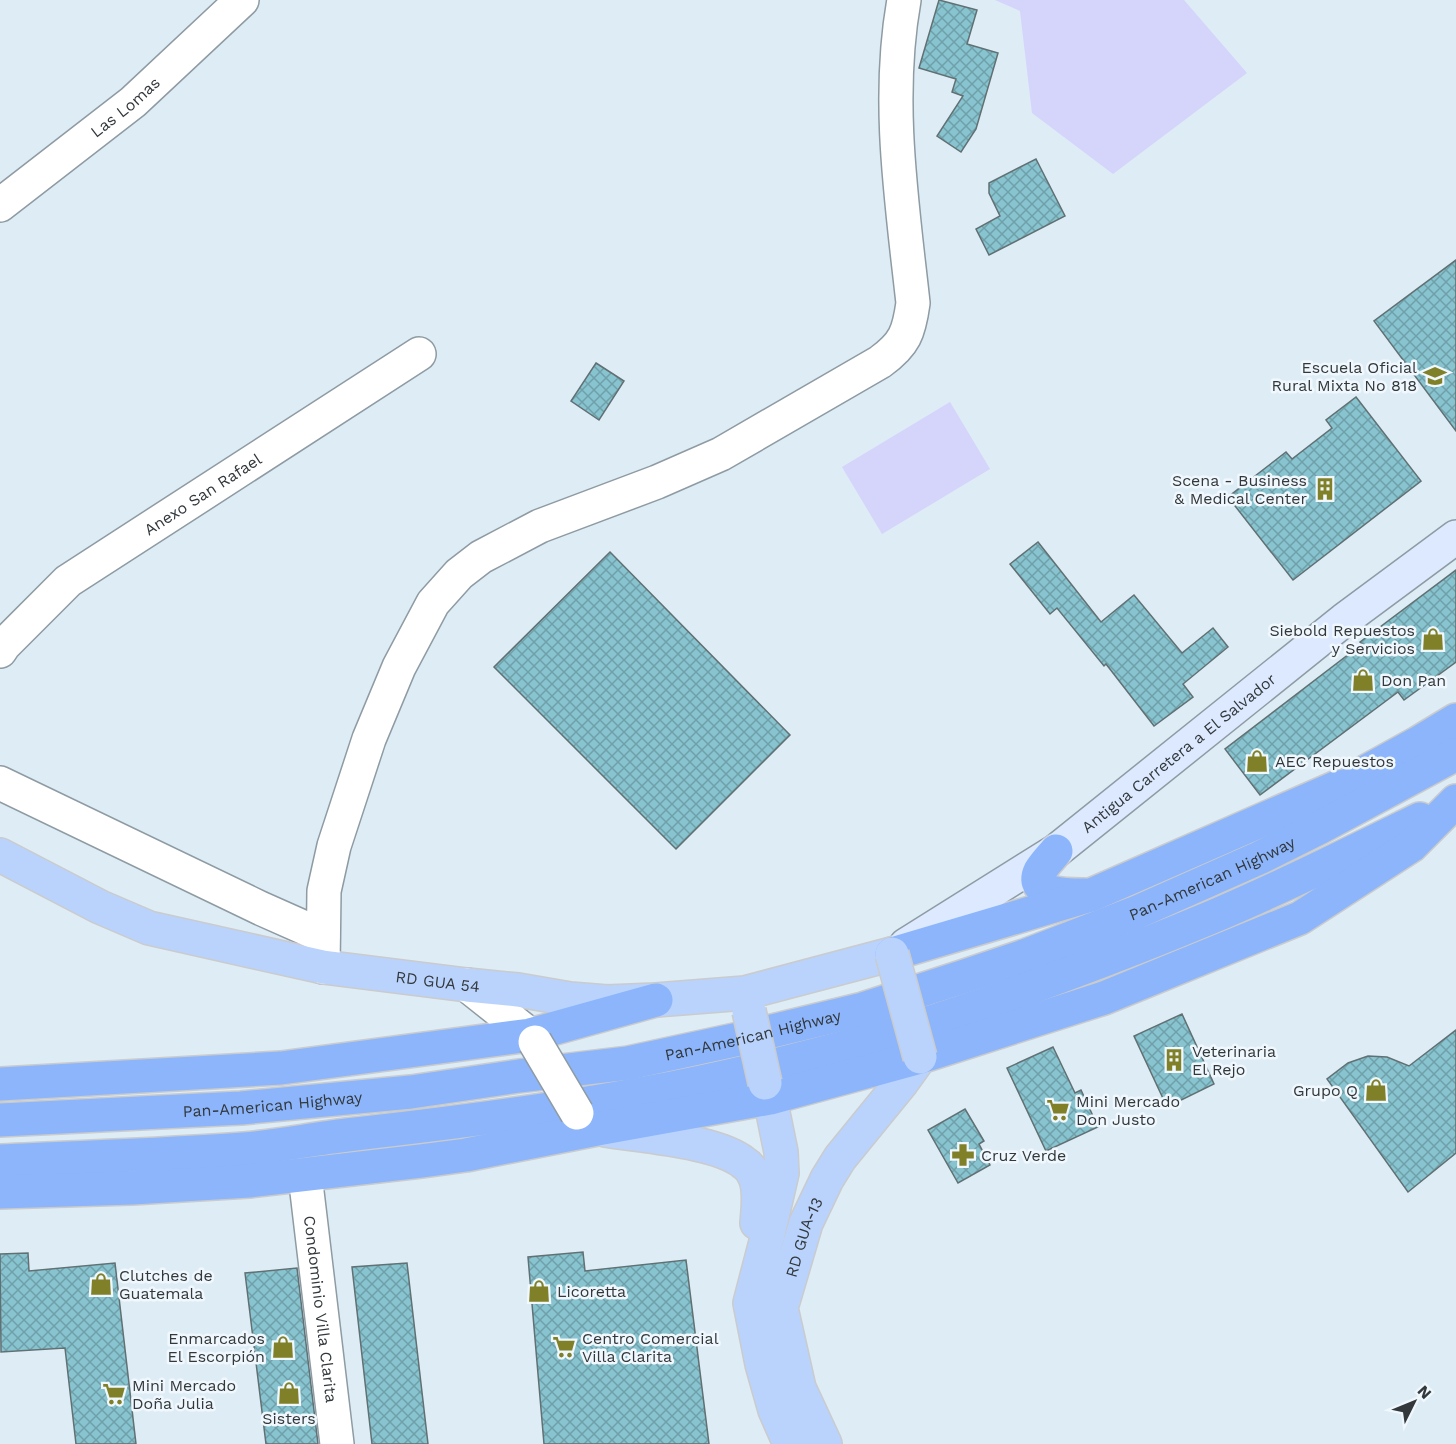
<svg xmlns="http://www.w3.org/2000/svg" width="1456" height="1444" viewBox="0 0 1456 1444" font-family="'Work Sans',sans-serif">
	<style>
		.grass { fill: #d5d4fb }
		.building { fill: url(#building-cross-hatch); stroke: #617073; stroke-width: 1.5 }
		.lines { fill: none; stroke-linecap: round; stroke-linejoin: round }
		.street-casing { stroke: #8e9ba3; stroke-width: 36 }
		.secondary-casing { stroke: #8e9ba3; stroke-width: 36 }
		.primary-casing { stroke: #cacbcc; stroke-width: 36 }
		.highway-casing { stroke: #cacbcc; stroke-width: 36 }
		.street { stroke: #fff; stroke-width: 33 }
		.secondary { stroke: #dce9fe; stroke-width: 33 }
		.primary { stroke: #bad3fd; stroke-width: 33 }
		.highway { stroke: #8cb5fb; stroke-width: 33 }
		.street-bridge-casing { stroke: #8e9ba3; stroke-width: 36; stroke-linecap: butt }
		.primary-bridge-casing { stroke: #cacbcc; stroke-width: 36; stroke-linecap: butt }
		.street-bridge { stroke: #fff; stroke-width: 33 }
		.primary-bridge { stroke: #bad3fd; stroke-width: 33 }
		.labels { text-anchor: middle; dominant-baseline: central; stroke-width: 5; stroke-linejoin: round; paint-order: stroke }
		.street-label { font-size: 16px; fill: #32383b; stroke: #f0f8fe }
		.poi-label { font-size: 16px; fill: #32383b; stroke: #f0f8fe; text-anchor: start }
	</style>
	<defs>
		<pattern id="building-cross-hatch" width="8" height="8" patternUnits="userSpaceOnUse" patternTransform="scale(1.5)"><rect width="8" height="8" fill="#87c4cf"/><path d="M0 0l8 8M0 8l8-8" fill="none" stroke="#6fa0a9"/></pattern>
	</defs>
	<rect width="100%" height="100%" fill="#deecf5"/>
	<g class="grass">
		<path d="M995,0h189l63,73 -134,101 -81,-61 -12,-102z"/>
		<path d="M950,402l40,67 -108,65 -40,-67z"/>
	</g>
	<g class="building">
		<path d="M939,0l38,10 -10,34 31,9 -22,76 -15,23 -24,-16 26,-40 -11,-4 4,-13 -37,-11z"/>
		<path d="M1036,159l29,57 -76,39 -13,-26 24,-13 -11,-23v-10z"/>
		<path d="M1456,260v171l-82,-110z"/>
		<path d="M596,363l28,18 -25,39 -28,-19z"/>
		<path d="M1356,397l65,84 -128,99 -65,-83 58,-45 6,7 40,-31 -6,-8z"/>
		<path d="M1038,542l63,80 33,-27 48,58 31,-25 15,19 -45,37 10,13 -39,29 -48,-62 -2,2 -47,-58 -7,6 -40,-50z"/>
		<path d="M610,552l180,183 -114,114 -182,-182z"/>
		<path d="M1456,570v92l-52,38 -6,-8 -138,103 -35,-46 137,-105 -2,-2z"/>
		<path d="M1182,1014l32,70 -47,23 -33,-71z"/>
		<path d="M1456,1030v123l-48,39 -81,-113 21,-16 20,-7 19,1 22,9z"/>
		<path d="M1053,1047l22,46 6,-3 17,37 -52,24 -39,-83z"/>
		<path d="M965,1109l19,32 -5,3 11,21 -32,18 -30,-53z"/>
		<path d="M583,1252l2,19 101,-11 23,184h-165l-16,-187z"/>
		<path d="M28,1253l1,18 86,-8 21,181h-60l-11,-96 -64,4 -1,-98z"/>
		<path d="M407,1263l21,181h-56l-20,-177z"/>
		<path d="M297,1268l21,176h-52l-21,-171z"/>
	</g>
	<g class="lines">
		<g class="street-casing">
			<g id="street">
				<path id="s1" d="M0,205l133,-103 109,-102"/>
				<path id="s2" d="M0,651l4,-6 64,-64 351,-227"/>
				<path d="M0,783l260,125 63,28"/>
				<path d="M323,967l1,-76 10,-45 35,-107 30,-72 34,-64 26,-29 22,-17 59,-31 117,-44 64,-28 159,-92c25,-18 29,-30 33,-59 -11,-100 -27,-203 -9,-303"/>
				<path d="M467,985l63,50 5,7"/>
				<path id="s3" d="M305,1175l32,269"/>
			</g>
		</g>
		<g class="secondary-casing">
			<g id="secondary">
				<path id="s4" d="M906,945l150,-94 288,-231 112,-83"/>
			</g>
		</g>
		<g class="primary-casing">
			<g id="primary">
				<path id="s5" d="M0,855l100,52 49,21 174,39 144,18 51,5 52,9 37,3 49,-2 89,-7 147,-39"/>
				<path d="M765,1083l5,15 11,54 1,21 -14,61 -18,69 12,61 13,46 15,34"/>
				<path d="M605,1130c35,6 113,11 139,33 5,3 9,9 11,14 6,14 3,32 2,46"/>
				<path id="s6" d="M825,1444l-26,-56 -18,-80 25,-85 21,-44 13,-21 62,-76 18,-25"/>
			</g>
		</g>
		<g class="highway-casing">
			<g id="highway">
				<path d="M1358,776l60,-33 38,-23"/>
				<path d="M1056,851c-5,6 -12,13 -16,20 -12,25 31,24 44,24"/>
				<path d="M892,954l199,-59 244,-107 59,-12"/>
				<path d="M0,1084l281,-16 249,-33 126,-35"/>
				<path id="s7" d="M0,1120l241,-12 170,-16 108,-16 109,-13 111,-24 124,-30 99,-32 65,-22 108,-42 124,-55 60,-30 137,-74"/>
				<path d="M0,1161c81,-4 163,-6 244,-12 34,-3 69,-10 103,-14 98,-11 196,-23 293,-41 78,-14 155,-33 231,-54 66,-18 132,-42 196,-66 49,-18 97,-37 145,-57 71,-30 139,-64 208,-98"/>
				<path d="M0,1192l132,-4 117,-7 172,-20 45,-6 131,-26 173,-31 150,-41 184,-59 196,-80 111,-72 45,-45"/>
			</g>
		</g>
		<use href="#street" class="street"/>
		<use href="#secondary" class="secondary"/>
		<use href="#primary" class="primary"/>
		<use href="#highway" class="highway"/>
		<g class="street-bridge-casing">
			<path id="street-bridge" d="M535,1042l42,71"/>
		</g>
		<g class="primary-bridge-casing">
			<g id="primary-bridge">
				<path d="M892,954l28,103"/>
				<path d="M749,1011l16,72"/>
			</g>
		</g>
		<use href="#street-bridge" class="street-bridge"/>
		<use href="#primary-bridge" class="primary-bridge"/>
	</g>
	<defs>
		<g id="school-bare" transform="scale(1.8)"><path d="M0-5L7-2L0 1L-7-2ZM-4 1L0 2.5L4 1V4Q0 6-4 4Z" fill="#808029" stroke="#f0f8fe" stroke-width="2.5" paint-order="stroke"/></g>
		<g id="building-bare" transform="scale(1.8)"><path d="M-4-6H4V6H1V3H-1V6H-4ZM-2.5-4.3h1.7v1.8h-1.7ZM.8-4.3h1.7v1.8H.8ZM-2.5-1h1.7V.8h-1.7ZM.8-1h1.7V.8H.8Z" fill="#808029" stroke="#f0f8fe" stroke-width="2.5" paint-order="stroke"/></g>
		<g id="shop-bare" transform="scale(1.8)"><path d="M-5-2.5h2.3a2.7 3.5 0 0 1 5.4 0H5L5.5 6h-11ZM-1.5-2.5h3a1.5 2.3 0 0 0-3 0Z" fill="#808029" stroke="#f0f8fe" stroke-width="2.5" paint-order="stroke"/></g>
		<g id="supermarket-bare" transform="scale(1.8)"><path d="M-6-5.5h2.5l.6 2H6L4.5 2H-2.5L-4.4-4H-6ZM-1.5 3.2a1.3 1.3 0 1 0 .1 0ZM3 3.2a1.3 1.3 0 1 0 .1 0Z" fill="#808029" stroke="#f0f8fe" stroke-width="2.5" paint-order="stroke"/></g>
		<g id="pharmacy-bare" transform="scale(1.8)"><path d="M-2-6h4v4h4v4h-4v4h-4v-4h-4v-4h4Z" fill="#808029" stroke="#f0f8fe" stroke-width="2.5" paint-order="stroke"/></g>
	</defs>
	<g fill-rule="evenodd">
		<use href="#school-bare" x="1435" y="376"/>
		<use href="#building-bare" x="1325" y="489"/>
		<use href="#shop-bare" x="1433" y="639"/>
		<use href="#shop-bare" x="1363" y="680"/>
		<use href="#shop-bare" x="1257" y="761"/>
		<use href="#building-bare" x="1174" y="1060"/>
		<use href="#shop-bare" x="1376" y="1090"/>
		<use href="#supermarket-bare" x="1058" y="1110"/>
		<use href="#pharmacy-bare" x="963" y="1155"/>
		<use href="#shop-bare" x="101" y="1284"/>
		<use href="#shop-bare" x="539" y="1291"/>
		<use href="#shop-bare" x="283" y="1347"/>
		<use href="#supermarket-bare" x="564" y="1347"/>
		<use href="#shop-bare" x="289" y="1393"/>
		<use href="#supermarket-bare" x="114" y="1394"/>
	</g>
	<g class="labels">
		<g class="street-label">
			<text stroke="none"><textPath href="#s1" startOffset="159">Las Lomas</textPath></text>
			<text stroke="none"><textPath href="#s2" startOffset="258">Anexo San Rafael</textPath></text>
			<text stroke="none"><textPath href="#s4" startOffset="334">Antigua Carretera a El Salvador</textPath></text>
			<text stroke="none"><textPath href="#s7" startOffset="1245">Pan-American Highway</textPath></text>
			<text stroke="none"><textPath href="#s5" startOffset="460">RD GUA 54</textPath></text>
			<text stroke="none"><textPath href="#s7" startOffset="759">Pan-American Highway</textPath></text>
			<text stroke="none"><textPath href="#s7" startOffset="273">Pan-American Highway</textPath></text>
			<text stroke="none"><textPath href="#s6" startOffset="218">RD GUA-13</textPath></text>
			<text stroke="none"><textPath href="#s3" startOffset="135">Condominio Villa Clarita</textPath></text>
		</g>
		<g class="poi-label">
			<text x="1417" y="367" text-anchor="end">Escuela Oficial<tspan x="1417" dy="18">Rural Mixta No 818</tspan></text>
			<text x="1307" y="480" text-anchor="end">Scena - Business<tspan x="1307" dy="18">&amp; Medical Center</tspan></text>
			<text x="1415" y="630" text-anchor="end">Siebold Repuestos<tspan x="1415" dy="18">y Servicios</tspan></text>
			<text x="1381" y="680">Don Pan</text>
			<text x="1275" y="761">AEC Repuestos</text>
			<text x="1192" y="1051">Veterinaria<tspan x="1192" dy="18">El Rejo</tspan></text>
			<text x="1358" y="1090" text-anchor="end">Grupo Q</text>
			<text x="1076" y="1101">Mini Mercado<tspan x="1076" dy="18">Don Justo</tspan></text>
			<text x="981" y="1155">Cruz Verde</text>
			<text x="119" y="1275">Clutches de<tspan x="119" dy="18">Guatemala</tspan></text>
			<text x="557" y="1291">Licoretta</text>
			<text x="265" y="1338" text-anchor="end">Enmarcados<tspan x="265" dy="18">El Escorpión</tspan></text>
			<text x="582" y="1338">Centro Comercial<tspan x="582" dy="18">Villa Clarita</tspan></text>
			<text x="132" y="1385">Mini Mercado<tspan x="132" dy="18">Doña Julia</tspan></text>
			<text x="289" y="1418" text-anchor="middle">Sisters</text>
		</g>
	</g>
	<g transform="translate(1414 1402) rotate(47)" stroke="#f0f8fe" stroke-width="4.5" paint-order="stroke">
	<path d="M0-4.5L10 22L0 15L-10 22Z" fill="#32383b"/>
	<text y="-9" font-size="16" font-weight="bold" text-anchor="middle" fill="#32383b">N</text>
	</g>
</svg>
